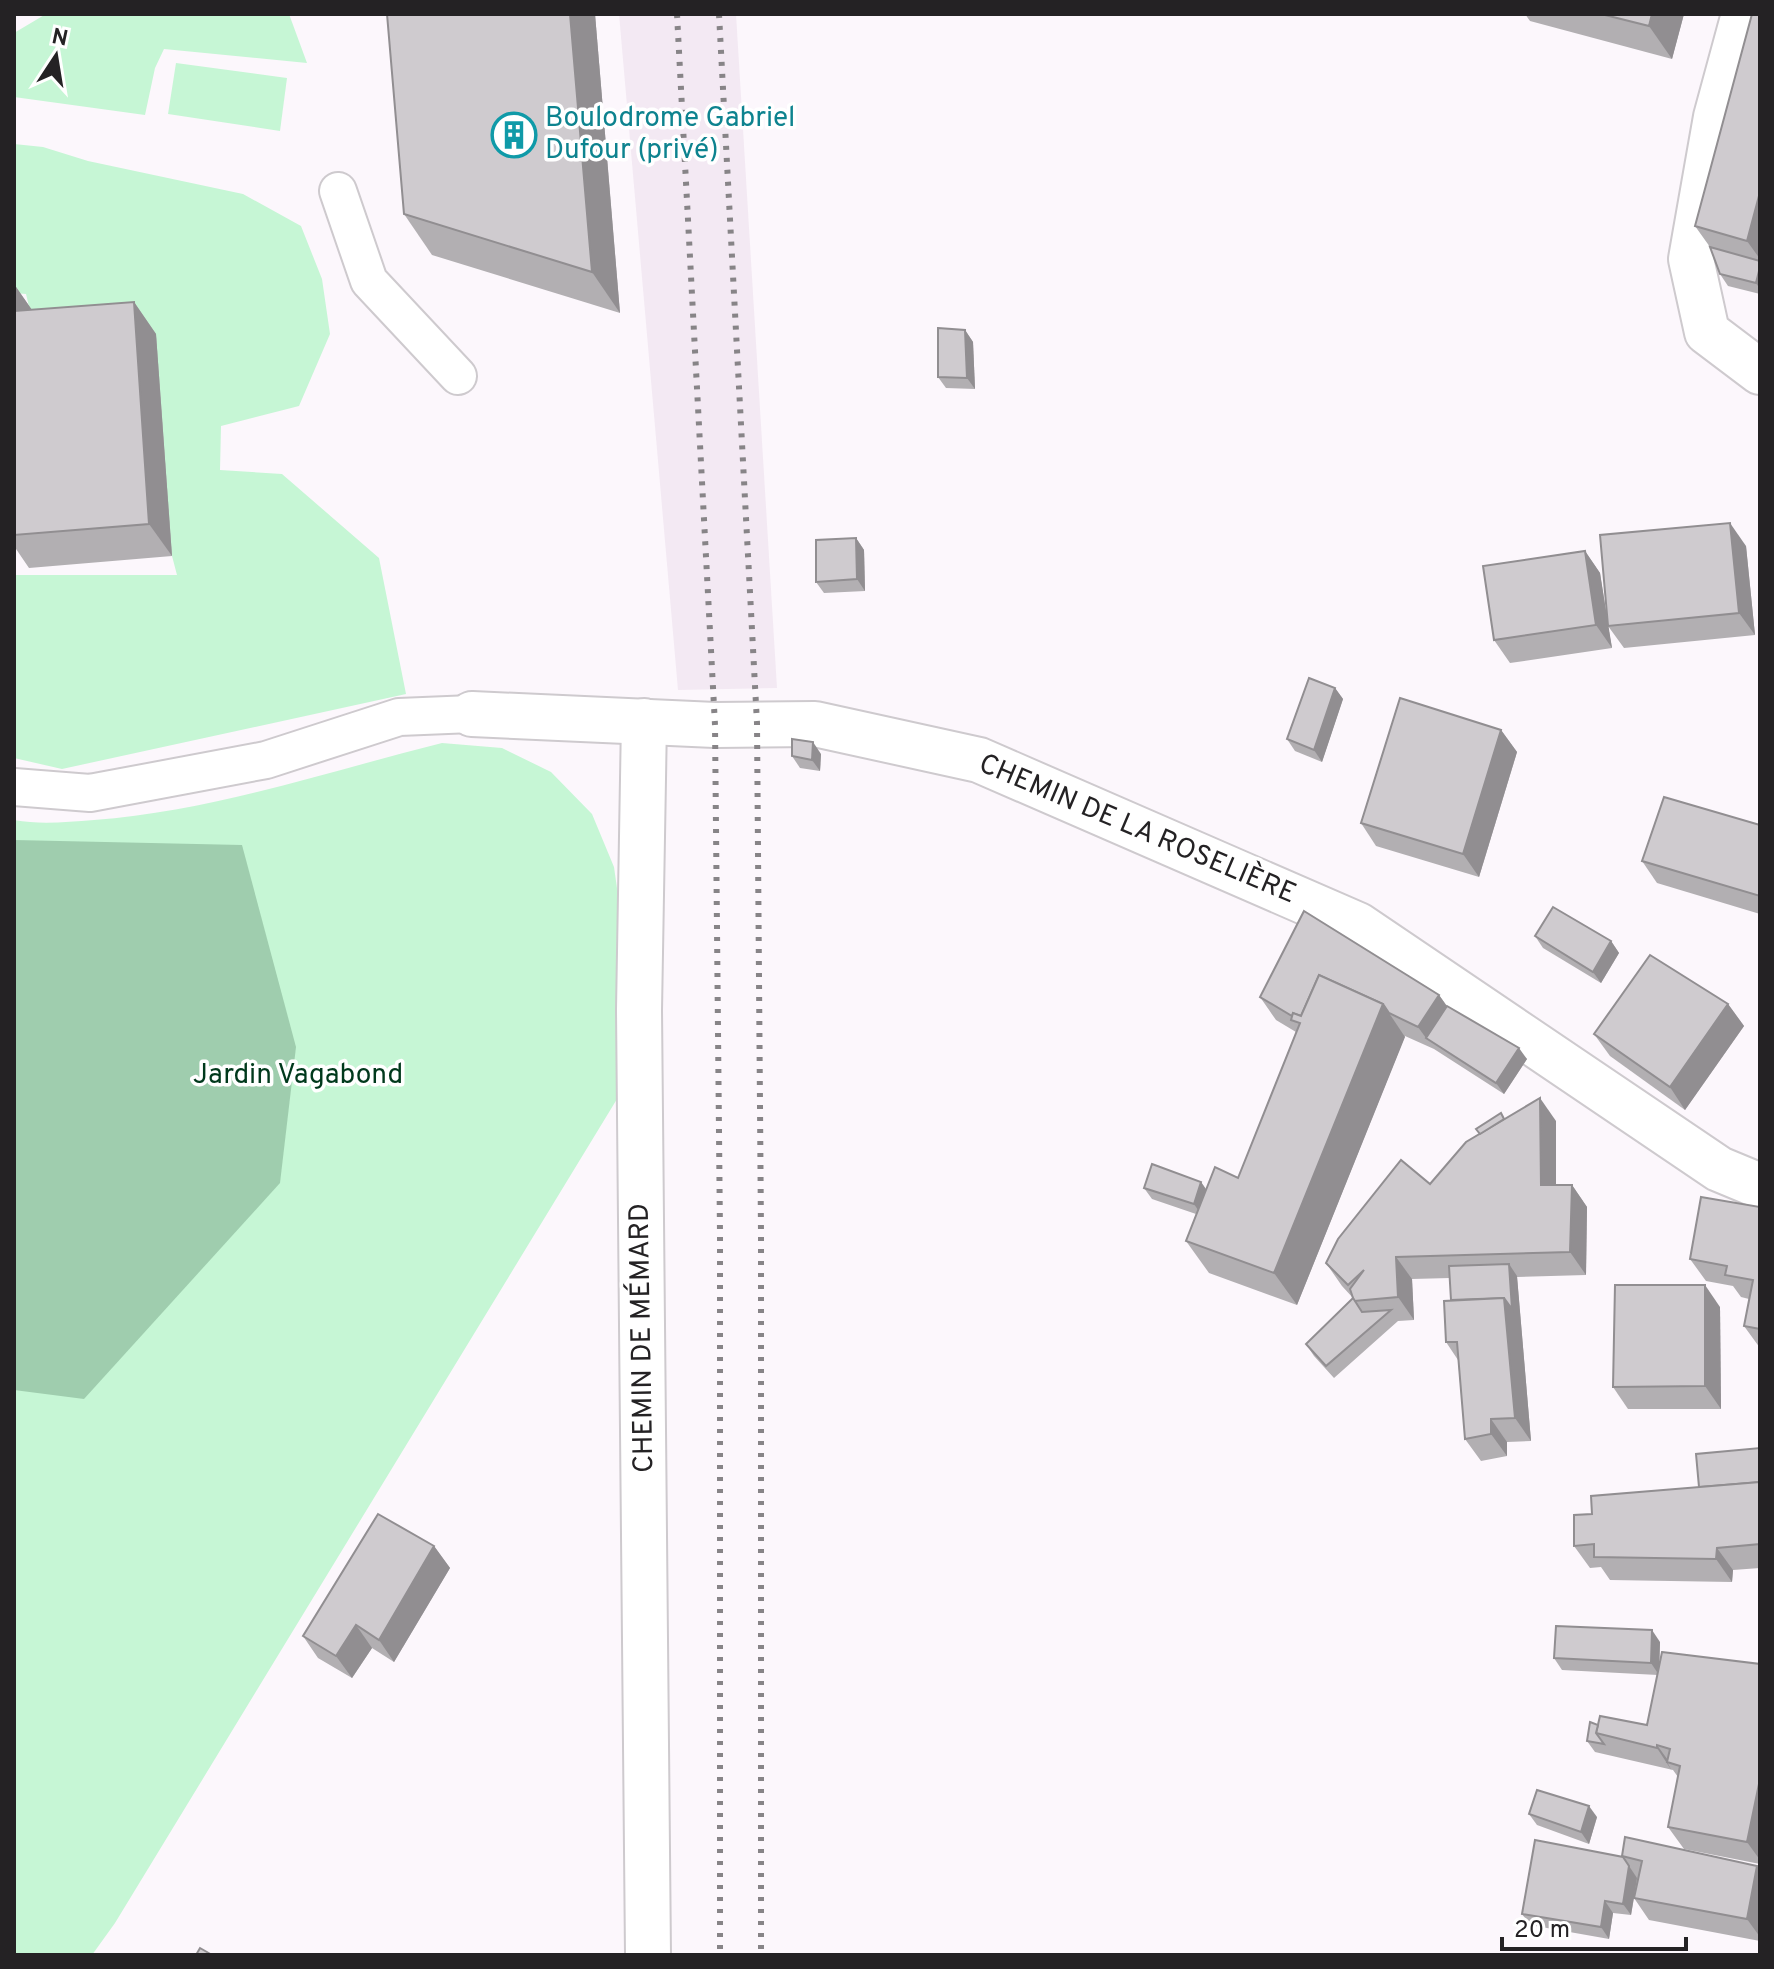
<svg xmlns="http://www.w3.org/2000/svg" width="1774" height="1969" viewBox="0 0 1774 1969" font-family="Overpass,sans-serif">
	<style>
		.built { fill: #f3e9f3 }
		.green { fill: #c6f6d5 }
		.forest { fill: #9fcdae }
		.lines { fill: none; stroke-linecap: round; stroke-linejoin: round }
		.lane-casing { stroke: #cecace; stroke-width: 40 }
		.street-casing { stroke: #cecace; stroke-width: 48 }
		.lane { stroke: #fff; stroke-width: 36 }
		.street { stroke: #fff; stroke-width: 44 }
		.rail { stroke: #878487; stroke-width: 6; stroke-dasharray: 4 8; stroke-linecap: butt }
		.wall { fill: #b2afb2 }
		.shaded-wall { fill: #918e91 }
		.building { fill: #cfcbcf; stroke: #918e91; stroke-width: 2 }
		.labels { text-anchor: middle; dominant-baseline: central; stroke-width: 7; stroke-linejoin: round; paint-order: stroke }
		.culture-label { font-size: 28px; fill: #0d838f; stroke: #fff; text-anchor: start }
		.street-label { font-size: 28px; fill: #242224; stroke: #fff }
		.park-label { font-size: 28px; fill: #00391c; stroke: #fff }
	</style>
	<rect width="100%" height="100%" fill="#fcf7fc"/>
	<path class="built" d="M619,14h117l41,674 -99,2z"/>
	<g class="green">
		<path d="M46,14h243l18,49 -143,-14 -9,19 -10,47 -131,-18v-64z"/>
		<path d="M176,63l111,15 -7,53 -112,-17z"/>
		<path d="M14,144l29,3 45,14 155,33 58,32 21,53 8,55 -31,72 -78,20 -1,44 62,4 97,84 27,136 -344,75 -48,-11v-187l1,4h162l-5,-19 -134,-212 -12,-50 -12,-1z"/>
		<path d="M442,743l60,5 49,24 41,42 22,53 9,63 5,151 -513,842 -23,32h-78v-1135c27,5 52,2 80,0 119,-9 232,-48 348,-77z"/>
	</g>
	<path class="forest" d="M14,840l228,5 54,202 -16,136 -196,216 -70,-9z"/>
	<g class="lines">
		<g class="lane-casing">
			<g id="lane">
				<path d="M338,191l31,90 89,95"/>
				<path d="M14,787l76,6 176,-33 133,-43 73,-3"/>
			</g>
		</g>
		<g class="street-casing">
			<g id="street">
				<path d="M1744,14l-28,103 -25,142 16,73 53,40"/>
				<path d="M472,714l243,11 100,-1 164,36 379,165 361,244 41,17"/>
				<path d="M644,721l-5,289 9,945"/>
			</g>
		</g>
		<use href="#lane" class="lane"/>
		<use href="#street" class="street"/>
		<g class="rail">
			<path d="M677,14l38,711 5,509v721"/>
			<path d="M719,14l38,709 4,511v721"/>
		</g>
	</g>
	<g class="wall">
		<path d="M595,14l25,299 -188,-58 -28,-41z"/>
		<path d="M1525,14h159l-12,45 -142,-38z"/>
		<path d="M1760,14v280l-32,-8 -8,-12 -10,-27 -15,-21z"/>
		<path d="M14,284l18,26 102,-8 22,32 16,222 -143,12 -15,-22z"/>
		<path d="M965,330l8,12 2,47 -29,-1 -8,-11z"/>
		<path d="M856,538l8,12 1,41 -41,2 -8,-11z"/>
		<path d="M1746,546l9,89 -131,13 -16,-22 4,22 -102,15 -16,-23 91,-89 15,22 8,52z"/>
		<path d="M1335,688l8,11 -21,63 -27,-11 -8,-12z"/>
		<path d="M1501,730l16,22 -38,125 -103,-31 -15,-23z"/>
		<path d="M821,754l-1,17 -20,-3 -8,-12z"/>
		<path d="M1760,825v89l-103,-31 -15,-22z"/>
		<path d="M1535,936l76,5 8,12 -18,30 -58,-35z"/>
		<path d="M1439,995l8,11 80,53 -23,35 -70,-45 -29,-13 -108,269 -88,-32 -23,-32 10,-27 -44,-15 -8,-11 57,-6 5,7 32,-11 58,-146 -20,-12 -16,-23z"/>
		<path d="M1728,1004l16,22 -59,84 -75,-54 -16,-22z"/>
		<path d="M1505,1119l51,2v64h16l15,22 -1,68 -69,2 14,164 -24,1v14l-26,5 -16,-22 -7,-79 -12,-18 5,-42 -1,-22 -38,1 2,41 -16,1 -64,57 -20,-22 -8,-12 47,-46 -11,-12 -16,-23 104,-79z"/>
		<path d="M1760,1207v141l-16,-22 5,-27 -8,-2 -8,-11 -27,-5 -16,-22z"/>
		<path d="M1720,1307l1,102h-93l-15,-22z"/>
		<path d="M1760,1448v120l-27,2 -1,12 -122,-2 -9,-13 -11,1 -16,-22 18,-32 107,-27z"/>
		<path d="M434,1546l16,22 -56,94 -22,-14 -20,30 -34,-20 -15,-22z"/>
		<path d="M1660,1642l-1,25 101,-3v200l-76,-15 -16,-22 10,-50 -5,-7 -78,-18 -8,-11 11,-16h49l11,-50 -96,-5 -8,-12z"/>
		<path d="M1529,1814l68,3 -8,27 -52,-19z"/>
		<path d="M1622,1856l135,10 3,4v71l-111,-21 -15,-22 -3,17 -18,-2 -4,26 -79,-14 -8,-11 101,-57z"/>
	</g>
	<g class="shaded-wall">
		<path d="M570,14h25l25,299 -28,-41z"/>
		<path d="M1652,14h32l-12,45 -23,-33z"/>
		<path d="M1760,192v67l-13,-18z"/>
		<path d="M1760,267v22l-4,-6z"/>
		<path d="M14,284l20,29 -19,-2z"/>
		<path d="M134,302l22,32 16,222 -23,-32z"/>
		<path d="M965,330l8,12 2,47 -8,-11z"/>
		<path d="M1730,523l16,23 9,89 -16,-22z"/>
		<path d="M856,538l8,12 1,41 -8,-12z"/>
		<path d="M1585,551l15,22 12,75 -16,-23z"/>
		<path d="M1335,688l8,11 -21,63 -8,-12z"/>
		<path d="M1501,730l16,22 -38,125 -16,-23z"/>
		<path d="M813,742l8,12 -1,17 -8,-11z"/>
		<path d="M1611,941l8,12 -18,30 -8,-11z"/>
		<path d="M1439,995l16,23 -29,20 -8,-11z"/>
		<path d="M1383,1004l22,33 -108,268 -23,-32z"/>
		<path d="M1728,1004l16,22 -59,84 -15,-23z"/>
		<path d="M1519,1048l8,11 -23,35 -8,-11z"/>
		<path d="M1540,1098l16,23v87l-15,-23z"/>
		<path d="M1201,1182l8,12 -7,22 -8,-12z"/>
		<path d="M1572,1185l15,22 -1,68 -16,-23z"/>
		<path d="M1396,1257l16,22 2,41 -16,-23z"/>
		<path d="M1509,1264l8,12 14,165 -16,-23 -11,-120z"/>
		<path d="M1705,1285l15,22 1,102 -16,-23z"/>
		<path d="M1491,1419l16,23v14l-16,-22z"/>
		<path d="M434,1546l16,22 -56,94 -15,-22z"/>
		<path d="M1717,1548l16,22 -1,12 -16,-23z"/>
		<path d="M356,1625l16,23 -20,30 -16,-22z"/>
		<path d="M1652,1630l8,12 -1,33 -8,-12z"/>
		<path d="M1657,1745l13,18 -3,-1 5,9 -15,-23z"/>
		<path d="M1760,1779v81l-13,-18z"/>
		<path d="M1589,1806l8,11 -8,27 -8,-12z"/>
		<path d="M1629,1866l8,12 -6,37 -8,-11z"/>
		<path d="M1757,1866l3,4v67l-13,-18z"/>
		<path d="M1605,1901l8,12 -4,26 -8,-12z"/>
	</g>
	<g class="building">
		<path d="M387,14h183l22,258 -188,-58z"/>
		<path d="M1601,14h51l-3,12z"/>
		<path d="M1752,14h8v178l-13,49 -52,-15z"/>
		<path d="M1710,247l50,14v6l-4,16 -36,-9z"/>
		<path d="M14,302l1,9 119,-9 15,222 -135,11z"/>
		<path d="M938,328l27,2 2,48 -29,-1z"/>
		<path d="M1730,523l9,90 -131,13 -8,-91z"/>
		<path d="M856,538l1,41 -41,3v-42z"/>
		<path d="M1585,551l11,74 -102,15 -11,-74z"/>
		<path d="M1309,678l26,10 -21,62 -27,-11z"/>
		<path d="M1400,698l101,32 -38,124 -102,-31z"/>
		<path d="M792,739l21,3 -1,18 -20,-4z"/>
		<path d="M1664,797l96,28v71l-118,-35z"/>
		<path d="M1553,907l58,34 -18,31 -58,-36z"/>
		<path d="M1304,911l135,84 -21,32 -29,-14 -6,-9 -64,-29 -18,41 -8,-3 -1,3 -32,-19z"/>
		<path d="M1650,955l78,49 -58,83 -76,-53z"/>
		<path d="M1319,975l64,29 -109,269 -88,-32 29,-74 23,11 62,-155 -9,-3 2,-7 8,3z"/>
		<path d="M1447,1006l72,42 -23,35 -70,-45z"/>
		<path d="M1540,1098l1,87h31l-2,67 -174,5 2,40 -44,4 -4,-12 14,-19 -16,15 -22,-22 12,-24 63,-79 29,24 36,-42z"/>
		<path d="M1501,1113l3,6 -24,15 -4,-5z"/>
		<path d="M1152,1164l49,18 -7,22 -50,-16z"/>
		<path d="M1701,1197l59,10v122l-16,-3 9,-46 -28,-5 2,-9 -37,-7z"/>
		<path d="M1509,1264l3,45 -8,-11 -53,2 -2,-34z"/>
		<path d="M1615,1285h90v101l-92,1z"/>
		<path d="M1353,1298l9,14 29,-2 -65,56 -20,-22z"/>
		<path d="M1504,1298l11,120 -24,1v15l-26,5 -8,-97h-11l-2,-41z"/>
		<path d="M1760,1448v34l-61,5 -3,-33z"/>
		<path d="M1760,1482v62l-43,4 -1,11 -122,-2v-13l-20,2v-31l18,-1 -1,-18z"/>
		<path d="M378,1514l56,32 -55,94 -23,-15 -20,31 -33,-20z"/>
		<path d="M1556,1626l96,4 -1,33 -97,-5z"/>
		<path d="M1662,1652l98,12v115l-13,63 -79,-15 12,-61 -13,-4 3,-13 -13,-4v3l-61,-15 4,-17 47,9z"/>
		<path d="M1590,1722l8,3 -2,8 8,11 -17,-3z"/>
		<path d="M1537,1790l52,16 -8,26 -52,-18z"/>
		<path d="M1625,1837l132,29 -10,53 -113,-21 8,-37 -20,-5z"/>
		<path d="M1535,1840l88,17 6,9 -6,38 -18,-3 -4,26 -79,-13z"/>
		<path d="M200,1948l12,7h-16z"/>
	</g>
	<defs>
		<g id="building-ring" transform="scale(2.3)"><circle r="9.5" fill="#fff" stroke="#0f9aa8" stroke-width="1.5"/><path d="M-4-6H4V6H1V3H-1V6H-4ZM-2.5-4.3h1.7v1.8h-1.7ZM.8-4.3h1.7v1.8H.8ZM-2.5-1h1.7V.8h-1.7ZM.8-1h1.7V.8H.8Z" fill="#0f9aa8"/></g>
	</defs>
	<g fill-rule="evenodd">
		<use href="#building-ring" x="514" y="135"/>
	</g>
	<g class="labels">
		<g class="culture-label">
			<text x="545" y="119">Boulodrome Gabriel<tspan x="545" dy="32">Dufour (privé)</tspan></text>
		</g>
		<g class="street-label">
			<text transform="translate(1137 830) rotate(23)">CHEMIN DE LA ROSELIÈRE</text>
			<text transform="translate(643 1338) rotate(-91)">CHEMIN DE MÉMARD</text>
		</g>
		<g class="park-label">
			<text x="298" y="1076">Jardin Vagabond</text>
		</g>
	</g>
	<rect width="1774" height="1969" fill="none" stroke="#242224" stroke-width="32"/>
	<g transform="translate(56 56) rotate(12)" stroke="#ffffff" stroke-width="6" paint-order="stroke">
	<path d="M0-6L14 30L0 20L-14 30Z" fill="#242224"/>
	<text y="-12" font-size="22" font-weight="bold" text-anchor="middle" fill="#242224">N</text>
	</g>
	<path d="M1502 1937v12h184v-12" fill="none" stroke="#242224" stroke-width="4"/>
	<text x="1514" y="1937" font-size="24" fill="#242224" stroke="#ffffff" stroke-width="6" paint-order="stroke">20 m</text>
</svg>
